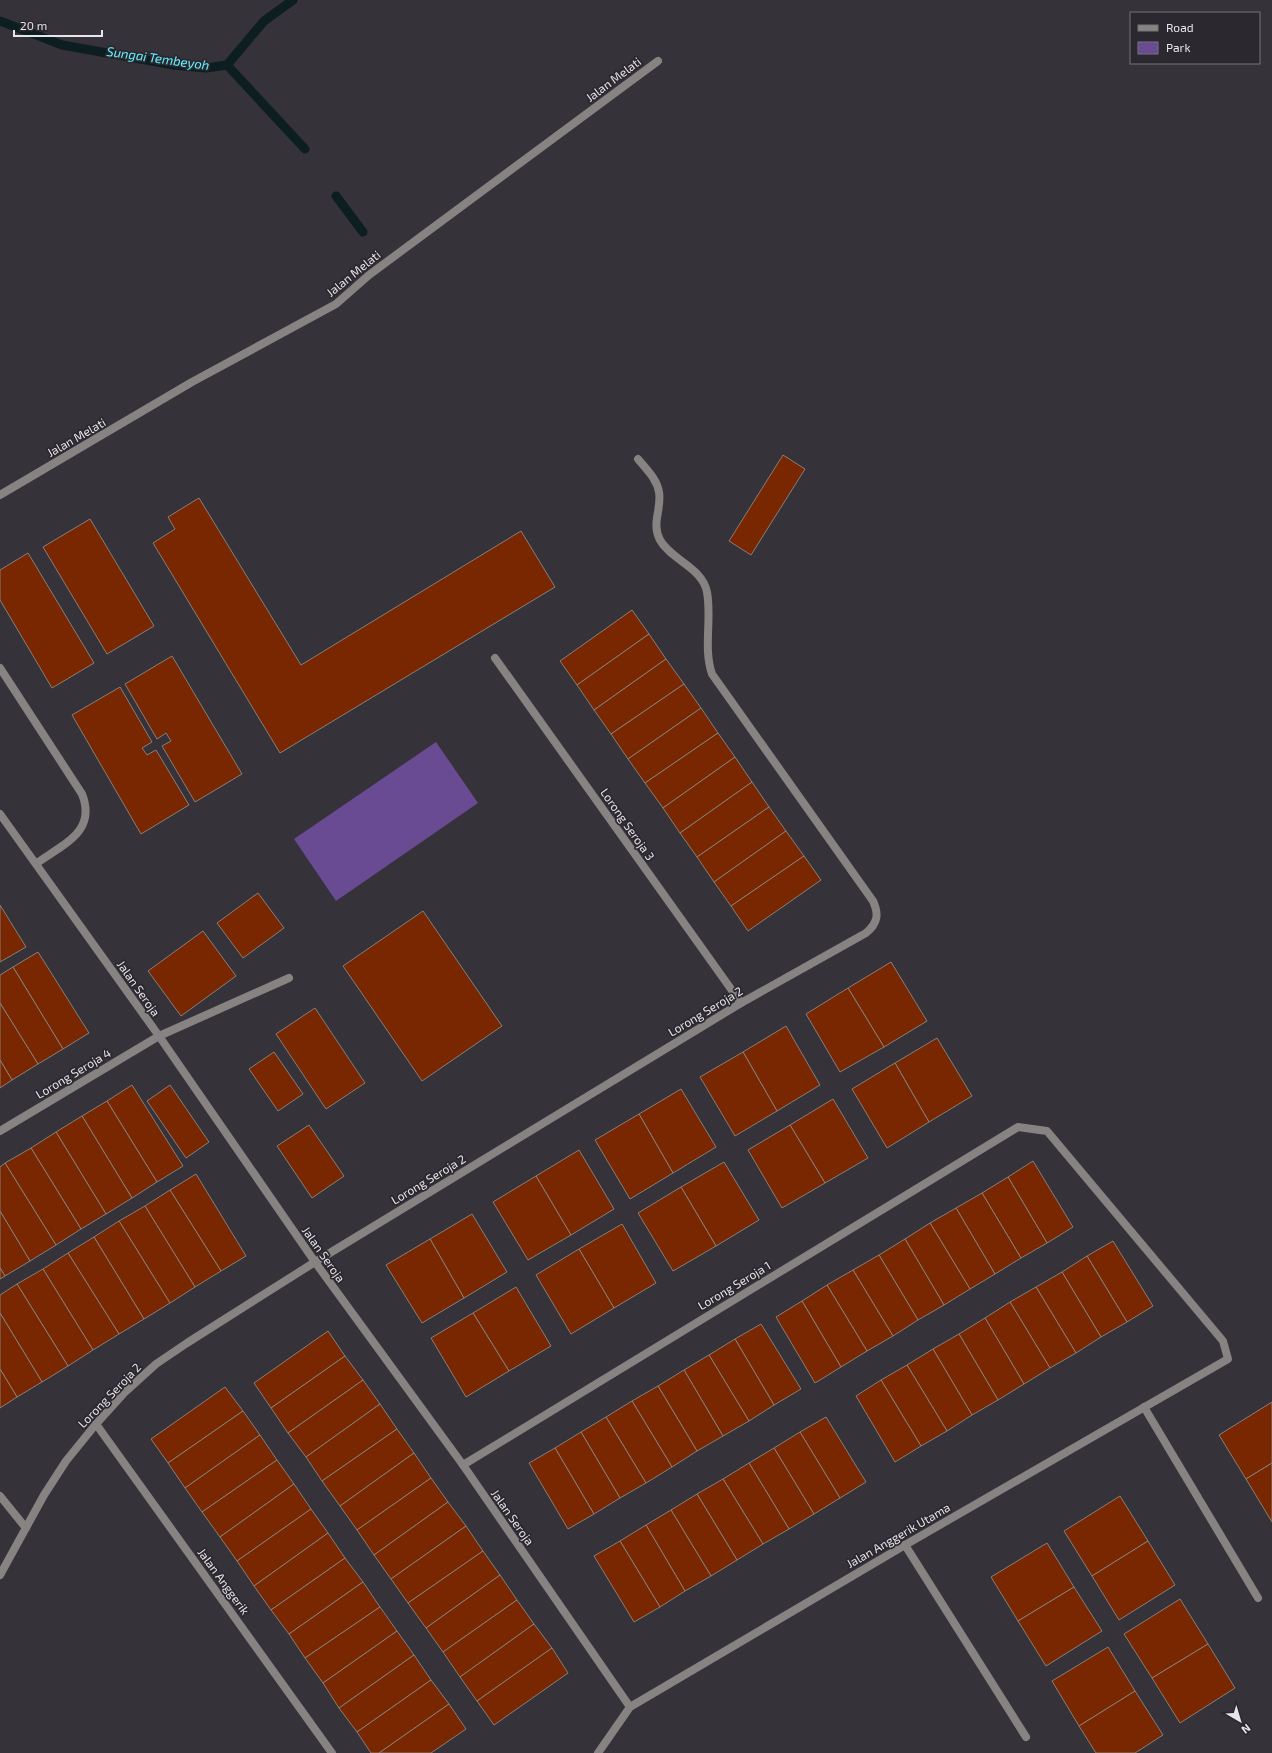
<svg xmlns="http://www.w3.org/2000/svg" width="1272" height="1753" viewBox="0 0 1272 1753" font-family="'Exo 2',sans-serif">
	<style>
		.green { fill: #694b93 }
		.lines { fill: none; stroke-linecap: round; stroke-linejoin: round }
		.stream { stroke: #0c1e20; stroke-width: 9 }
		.building { fill: #792700; stroke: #877f7b }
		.lane { stroke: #878382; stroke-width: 8 }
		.street { stroke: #878382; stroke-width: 8 }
		.labels { text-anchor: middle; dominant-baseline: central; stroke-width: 3.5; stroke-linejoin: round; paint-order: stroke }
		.street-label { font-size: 12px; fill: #e7e5e9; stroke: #2b282f }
		.water-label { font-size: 13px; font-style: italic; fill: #63f0ff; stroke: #2b282f }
	</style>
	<rect width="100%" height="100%" fill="#353239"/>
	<path class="green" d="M436,742l42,61 -142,98 -42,-62z"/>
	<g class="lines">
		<g class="stream">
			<path d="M0,21l62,24 112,20 32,3 21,-3 37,-44 29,-21"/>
			<path d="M227,65l78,84"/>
			<path d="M336,196l27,36"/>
		</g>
	</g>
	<g class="building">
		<path d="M783,455l22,14 -54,86 -22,-14z"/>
		<path d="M199,498l102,167 220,-134 34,56 -275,166 -127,-210 22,-14 -7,-12z"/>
		<path d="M90,519l64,107 -47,28 -64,-107z"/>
		<path d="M28,553l66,110 -42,25 -52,-88v-30z"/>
		<path d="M632,610l17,24 -72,51 -17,-24z"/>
		<path d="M649,634l17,25 -72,51 -17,-25z"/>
		<path d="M172,656l70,118 -47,28 -33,-56 9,-5 -5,-8 -9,6 -32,-55z"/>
		<path d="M666,659l18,25 -73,50 -17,-24z"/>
		<path d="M684,684l17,24 -73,51 -17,-25z"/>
		<path d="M120,687l32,55 -10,6 5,7 9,-5 33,55 -48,29 -69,-119z"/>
		<path d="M701,708l17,25 -73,50 -17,-24z"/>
		<path d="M718,733l17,24 -72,51 -18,-25z"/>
		<path d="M735,757l17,25 -72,51 -17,-25z"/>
		<path d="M752,782l17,25 -72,50 -17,-24z"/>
		<path d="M769,807l17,24 -72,51 -17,-25z"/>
		<path d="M786,831l18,25 -73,50 -17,-24z"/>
		<path d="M804,856l17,24 -73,51 -17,-25z"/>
		<path d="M258,893l26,35 -41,30 -26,-35z"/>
		<path d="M0,905l26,42 -26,15z"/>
		<path d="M423,911l79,115 -80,55 -79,-115z"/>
		<path d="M203,931l33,45 -55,40 -33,-45z"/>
		<path d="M38,952l51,81 -26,16 -50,-82z"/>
		<path d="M891,962l36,59 -43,26 -36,-59z"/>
		<path d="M13,967l50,82 -25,15 -38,-61v-28z"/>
		<path d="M848,988l36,59 -44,25 -34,-58z"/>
		<path d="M0,1003l38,61 -26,16 -12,-20z"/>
		<path d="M315,1008l50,75 -39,26 -50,-75z"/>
		<path d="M786,1026l34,59 -43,26 -34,-59z"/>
		<path d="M937,1038l35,58 -43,26 -34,-59z"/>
		<path d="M274,1052l29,42 -25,17 -29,-42z"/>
		<path d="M743,1052l34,59 -42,25 -35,-59z"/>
		<path d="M0,1060l12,20 -12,8z"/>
		<path d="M895,1063l34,59 -42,26 -35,-59z"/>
		<path d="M132,1085l51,81 -26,16 -50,-81z"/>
		<path d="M170,1085l39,57 -23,16 -39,-57z"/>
		<path d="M681,1089l35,58 -43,26 -34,-59z"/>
		<path d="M833,1099l35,59 -43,25 -35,-58z"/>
		<path d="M107,1101l50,81 -25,16 -50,-82z"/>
		<path d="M639,1114l34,59 -43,26 -35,-59z"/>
		<path d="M82,1116l50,82 -26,16 -50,-82z"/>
		<path d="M309,1125l35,51 -32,22 -35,-52z"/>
		<path d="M790,1125l35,58 -43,25 -34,-58z"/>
		<path d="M56,1132l50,82 -25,15 -50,-81z"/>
		<path d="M31,1148l50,81 -25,16 -51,-82z"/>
		<path d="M579,1150l35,59 -43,26 -35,-59z"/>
		<path d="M1033,1161l40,66 -26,16 -39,-66z"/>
		<path d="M724,1162l35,58 -43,26 -35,-59z"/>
		<path d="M5,1163l51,82 -26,16 -30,-50v-44z"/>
		<path d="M196,1174l50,82 -25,15 -51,-81z"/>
		<path d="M536,1176l35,59 -43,25 -35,-58z"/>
		<path d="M1008,1177l39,66 -26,15 -39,-65z"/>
		<path d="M681,1187l35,59 -43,25 -35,-58z"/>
		<path d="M170,1190l51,81 -26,16 -50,-81z"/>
		<path d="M982,1193l39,65 -26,16 -39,-66z"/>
		<path d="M145,1206l50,81 -25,16 -51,-82z"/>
		<path d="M956,1208l39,66 -25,15 -40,-66z"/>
		<path d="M0,1211l30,50 -25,15 -5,-8z"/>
		<path d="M472,1214l35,58 -43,26 -34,-59z"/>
		<path d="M119,1221l51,82 -26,16 -50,-82z"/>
		<path d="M930,1223l40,66 -26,16 -39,-66z"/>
		<path d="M622,1224l34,59 -42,25 -35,-59z"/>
		<path d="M94,1237l50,82 -25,15 -51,-81z"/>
		<path d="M430,1239l34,59 -42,25 -36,-58z"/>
		<path d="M905,1239l39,66 -26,15 -39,-65z"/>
		<path d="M1113,1241l40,65 -26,16 -40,-66z"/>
		<path d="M579,1249l35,59 -43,26 -35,-59z"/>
		<path d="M68,1253l51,81 -26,16 -50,-81z"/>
		<path d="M879,1255l39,65 -25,16 -40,-66z"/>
		<path d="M1087,1256l40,66 -26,15 -39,-65z"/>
		<path d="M0,1268l5,8 -5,3z"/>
		<path d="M43,1269l50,81 -25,16 -51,-82z"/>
		<path d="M853,1270l40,66 -26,15 -40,-66z"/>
		<path d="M1062,1272l39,65 -25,16 -40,-66z"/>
		<path d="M17,1284l51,82 -26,16 -42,-69v-18z"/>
		<path d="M827,1285l40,66 -26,16 -39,-66z"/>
		<path d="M516,1287l35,59 -42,25 -36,-58z"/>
		<path d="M1036,1287l40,66 -26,15 -40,-66z"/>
		<path d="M802,1301l39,66 -26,16 -39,-66z"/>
		<path d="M1010,1302l40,66 -26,16 -39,-66z"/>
		<path d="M0,1313l42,69 -25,15 -17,-28z"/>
		<path d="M473,1313l36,58 -43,26 -35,-59z"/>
		<path d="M985,1318l39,66 -26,16 -39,-66z"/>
		<path d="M761,1324l40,65 -27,16 -39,-66z"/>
		<path d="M328,1331l17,25 -74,52 -17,-25z"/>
		<path d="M959,1334l39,66 -26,15 -39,-66z"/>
		<path d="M735,1339l39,66 -25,16 -40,-66z"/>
		<path d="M933,1349l39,66 -25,16 -40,-66z"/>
		<path d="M709,1355l40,66 -26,15 -39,-66z"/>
		<path d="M345,1356l18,24 -75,53 -17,-25z"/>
		<path d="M907,1365l40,66 -26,15 -40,-66z"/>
		<path d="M0,1369l17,28 -17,11z"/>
		<path d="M684,1370l39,66 -26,15 -39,-65z"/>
		<path d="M363,1380l17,24 -74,53 -18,-24z"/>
		<path d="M881,1380l40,66 -26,16 -39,-66z"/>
		<path d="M658,1386l39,65 -25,16 -40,-66z"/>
		<path d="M225,1387l18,24 -75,52 -17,-24z"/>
		<path d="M632,1401l40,66 -26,16 -40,-66z"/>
		<path d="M1272,1402v61l-26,16 -27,-44z"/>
		<path d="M380,1404l17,25 -75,52 -16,-24z"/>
		<path d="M243,1411l17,24 -75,53 -17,-25z"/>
		<path d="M606,1417l40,66 -26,15 -39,-66z"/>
		<path d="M826,1417l40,65 -26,16 -40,-66z"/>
		<path d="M397,1429l17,24 -74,53 -18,-25z"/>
		<path d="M581,1432l39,66 -26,16 -39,-66z"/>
		<path d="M800,1432l40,66 -26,16 -40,-66z"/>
		<path d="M260,1435l17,25 -75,52 -17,-24z"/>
		<path d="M555,1448l39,66 -26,15 -39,-66z"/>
		<path d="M774,1448l40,66 -25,15 -40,-66z"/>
		<path d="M414,1453l17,25 -74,52 -17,-24z"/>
		<path d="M277,1460l17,24 -74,53 -18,-25z"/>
		<path d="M749,1463l40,66 -26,15 -40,-65z"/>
		<path d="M1272,1463v59l-26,-43z"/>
		<path d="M431,1478l17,24 -74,53 -17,-25z"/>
		<path d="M723,1479l40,65 -26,16 -40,-66z"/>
		<path d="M294,1484l17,25 -74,52 -17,-24z"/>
		<path d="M697,1494l40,66 -26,16 -40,-66z"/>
		<path d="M1120,1496l28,45 -56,35 -28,-45z"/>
		<path d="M448,1502l18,24 -75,53 -17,-24z"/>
		<path d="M311,1509l17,24 -74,53 -17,-25z"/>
		<path d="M671,1510l40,66 -26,15 -39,-66z"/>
		<path d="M646,1525l39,66 -25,16 -40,-66z"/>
		<path d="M466,1526l17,25 -75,52 -17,-24z"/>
		<path d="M328,1533l17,25 -74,52 -17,-24z"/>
		<path d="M620,1541l40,66 -26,15 -40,-66z"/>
		<path d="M1148,1541l27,44 -56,35 -27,-44z"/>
		<path d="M1047,1543l27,44 -56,34 -27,-44z"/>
		<path d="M483,1551l17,24 -74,53 -18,-25z"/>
		<path d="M345,1558l18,24 -74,52 -18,-24z"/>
		<path d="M500,1575l17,25 -74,52 -17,-24z"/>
		<path d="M363,1582l17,25 -75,51 -16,-24z"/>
		<path d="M1074,1587l28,44 -56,35 -28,-45z"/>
		<path d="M1180,1599l28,45 -56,34 -28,-44z"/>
		<path d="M517,1600l17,24 -74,53 -17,-25z"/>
		<path d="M380,1607l17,24 -74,52 -18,-25z"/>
		<path d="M534,1624l18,24 -75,53 -17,-24z"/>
		<path d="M397,1631l17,24 -75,53 -16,-25z"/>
		<path d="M1208,1644l27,44 -55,35 -28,-45z"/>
		<path d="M1108,1647l27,44 -56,35 -27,-45z"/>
		<path d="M552,1648l16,25 -74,52 -17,-24z"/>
		<path d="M414,1655l17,25 -74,52 -18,-24z"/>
		<path d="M431,1680l18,24 -70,49h-8l-14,-21z"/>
		<path d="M1135,1691l28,44 -28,18h-39l-17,-27z"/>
		<path d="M449,1704l17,25 -35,24h-52z"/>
	</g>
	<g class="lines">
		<g class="lane">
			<path d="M0,495l192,-113 144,-78 33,-29 289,-214"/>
			<path d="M0,668l82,126c15,38 -19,50 -45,69"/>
			<path d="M159,1036l130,-58"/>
			<path d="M0,1496l26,32"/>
		</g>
		<g class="street">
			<path d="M495,658l246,345"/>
			<path d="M0,814l159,222 156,226 148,203 167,242"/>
			<path d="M0,1131l159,-95"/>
			<path d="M1144,1407l114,191"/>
			<path d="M96,1424l236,329"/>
			<path d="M463,1465l555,-338 29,4 176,210 5,18 -323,186 -275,162 -32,46"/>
			<path d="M905,1545l121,192"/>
			<path d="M0,1575l44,-80 22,-34 30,-37 28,-31 32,-29 31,-21 128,-81 426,-259 125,-70c12,-10 13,-19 7,-32l-161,-227c-9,-26 0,-55 -5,-82 -5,-25 -36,-32 -47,-52 -9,-17 2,-31 -1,-48 -2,-13 -13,-23 -21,-33"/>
		</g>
	</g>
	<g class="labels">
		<g class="street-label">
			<text transform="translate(613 79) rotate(-37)">Jalan Melati</text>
			<text transform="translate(353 273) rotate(-39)">Jalan Melati</text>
			<text transform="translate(76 437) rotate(-30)">Jalan Melati</text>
			<text transform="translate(628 824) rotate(55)">Lorong Seroja 3</text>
			<text transform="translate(139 988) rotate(55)">Jalan Seroja</text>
			<text transform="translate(705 1011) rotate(-31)">Lorong Seroja 2</text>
			<text transform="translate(73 1073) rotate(-31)">Lorong Seroja 4</text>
			<text transform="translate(428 1179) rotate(-31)">Lorong Seroja 2</text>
			<text transform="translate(324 1254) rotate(55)">Jalan Seroja</text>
			<text transform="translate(734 1285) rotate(-31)">Lorong Seroja 1</text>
			<text transform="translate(109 1395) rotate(-46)">Lorong Seroja 2</text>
			<text transform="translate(513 1517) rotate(55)">Jalan Seroja</text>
			<text transform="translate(898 1535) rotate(-30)">Jalan Anggerik Utama</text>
			<text transform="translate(224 1581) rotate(54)">Jalan Anggerik</text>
		</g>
		<g class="water-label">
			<text transform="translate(158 58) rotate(8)">Sungai Tembeyoh</text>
		</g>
	</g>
	<rect x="1130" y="12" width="130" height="52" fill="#2b282f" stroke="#767479"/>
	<rect x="1138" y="25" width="20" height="6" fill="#878382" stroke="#767479"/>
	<text x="1166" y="32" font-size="12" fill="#e7e5e9">Road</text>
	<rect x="1138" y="42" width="20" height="12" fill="#694b93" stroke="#767479"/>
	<text x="1166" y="52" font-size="12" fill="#e7e5e9">Park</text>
	<g transform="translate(1240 1721) rotate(142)" stroke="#2b282f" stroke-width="3" paint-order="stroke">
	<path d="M0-3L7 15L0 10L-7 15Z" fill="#e7e5e9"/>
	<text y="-6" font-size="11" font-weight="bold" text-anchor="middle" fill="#e7e5e9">N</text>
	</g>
	<path d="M14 30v6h88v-6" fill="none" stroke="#e7e5e9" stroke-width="2"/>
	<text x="20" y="30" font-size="12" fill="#e7e5e9" stroke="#2b282f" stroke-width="3" paint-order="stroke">20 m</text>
</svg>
